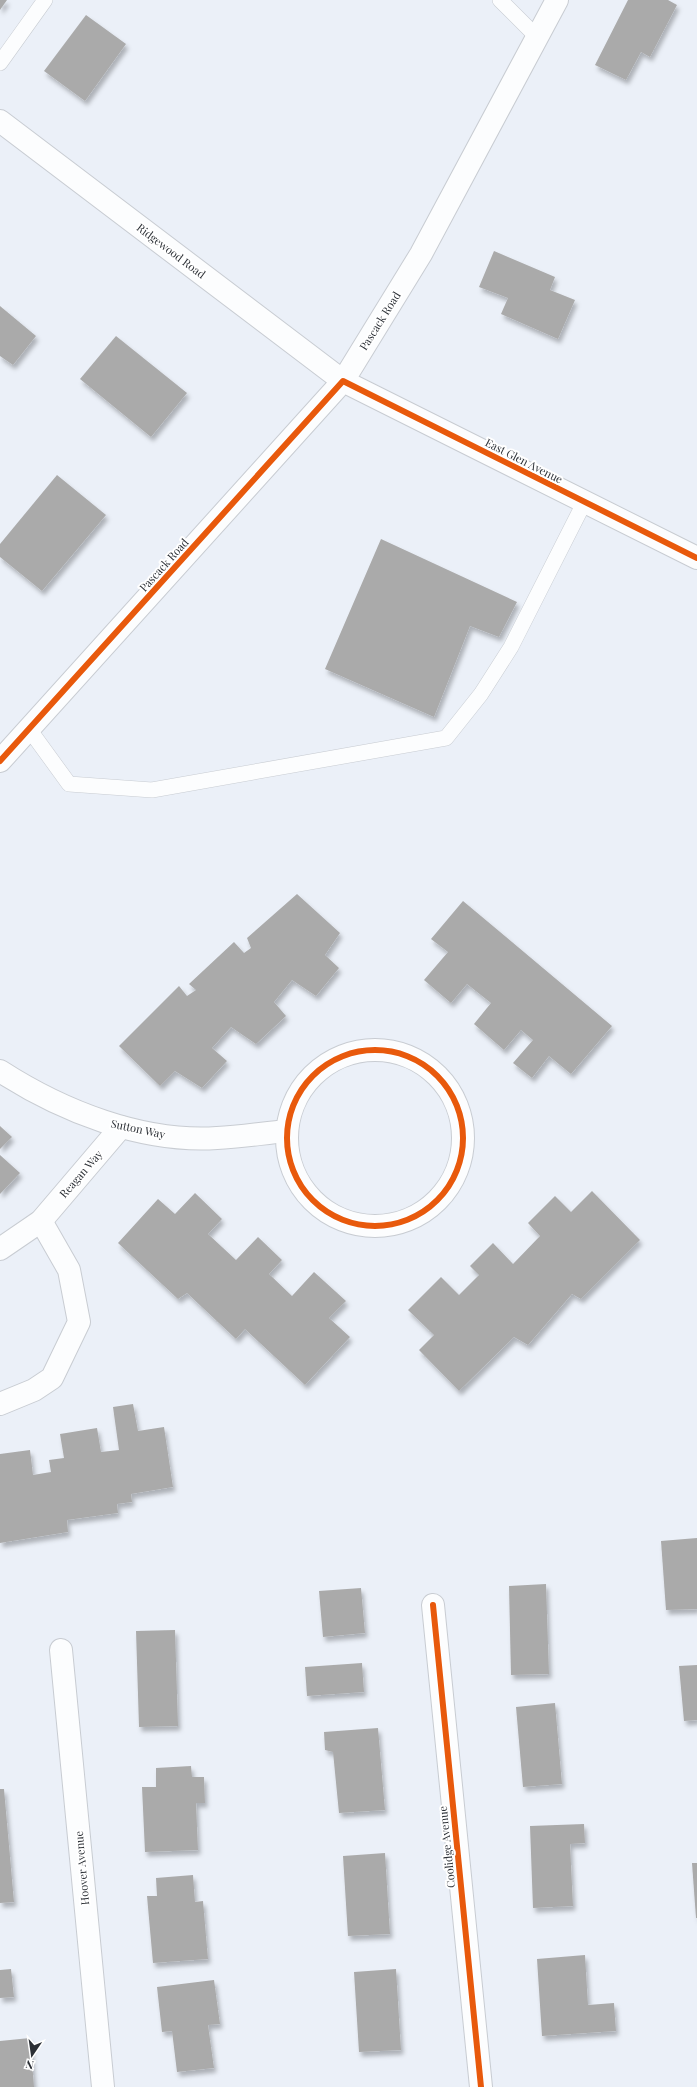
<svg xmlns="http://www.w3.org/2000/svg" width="697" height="2087" viewBox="0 0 697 2087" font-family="'Playfair Display',serif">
<defs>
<filter id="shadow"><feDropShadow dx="2.5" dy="4.5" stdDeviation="2" flood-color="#0004"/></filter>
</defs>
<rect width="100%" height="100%" fill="#ebf0f8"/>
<!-- building -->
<g fill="#aaa" filter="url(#shadow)">
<polygon points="0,0 7,0 0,10"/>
<polygon points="628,0 668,0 677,5 650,57 641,52 626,80 595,65"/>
<polygon points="86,15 126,44 85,101 44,71"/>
<polygon points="494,251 555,277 550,290 575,300 558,339 501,314 508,298 479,287"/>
<polygon points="0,306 36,336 13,365 0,356"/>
<polygon points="116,336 187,393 151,437 80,379"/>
<polygon points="57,475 106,515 42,591 0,557 0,544"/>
<polygon points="381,539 517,602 499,637 470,626 434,717 325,669"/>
<polygon points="297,894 340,933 325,955 339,968 316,996 292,980 274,1002 286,1016 256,1044 231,1027 212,1048 227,1061 202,1088 175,1071 160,1086 119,1046 179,986 187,996 196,990 189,984 234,942 244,953 251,948 247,938"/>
<polygon points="463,901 612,1026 571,1074 549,1056 532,1078 513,1063 533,1040 521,1030 504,1050 474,1024 491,1003 467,984 451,1003 424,980 448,952 431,939"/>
<polygon points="0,1126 12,1137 0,1149"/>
<polygon points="0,1155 20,1173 0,1194"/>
<polygon points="592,1191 640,1240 581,1299 572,1294 528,1345 514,1337 459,1391 419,1350 434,1335 408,1310 441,1277 459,1295 479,1275 470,1266 493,1243 513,1264 540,1236 528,1223 555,1196 571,1212"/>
<polygon points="195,1193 222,1219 208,1234 236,1260 258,1237 282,1260 269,1274 292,1296 314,1272 346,1301 329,1318 350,1337 305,1385 245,1329 236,1339 187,1293 178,1299 118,1243 158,1199 175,1214"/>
<polygon points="133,1404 138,1431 164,1427 173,1487 131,1494 132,1502 117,1504 118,1513 67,1520 68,1532 0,1543 0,1454 30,1450 33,1475 51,1472 49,1460 64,1458 60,1434 97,1428 101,1452 119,1450 113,1407"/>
<polygon points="697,1538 697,1609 666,1610 661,1541"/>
<polygon points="546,1584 549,1674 511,1675 509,1586"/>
<polygon points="361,1588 365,1633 323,1637 319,1591"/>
<polygon points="175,1630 178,1726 139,1727 136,1631"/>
<polygon points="362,1663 364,1692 307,1696 305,1667"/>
<polygon points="697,1665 697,1720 684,1721 679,1666"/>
<polygon points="555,1703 562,1784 523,1787 516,1707"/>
<polygon points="378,1728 385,1810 339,1813 333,1752 325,1750 324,1732"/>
<polygon points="191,1766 192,1777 204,1777 205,1803 196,1803 198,1850 145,1852 142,1787 156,1787 156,1768"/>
<polygon points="0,1789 4,1789 14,1902 0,1903"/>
<polygon points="584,1824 585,1843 570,1844 573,1906 533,1908 530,1826"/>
<polygon points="385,1853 390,1934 348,1936 343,1856"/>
<polygon points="692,1863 697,1863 697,1918 696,1918"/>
<polygon points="193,1875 195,1902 203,1901 208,1959 153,1963 147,1896 157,1896 156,1878"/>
<polygon points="585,1955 588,2005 614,2003 616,2031 542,2036 537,1959"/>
<polygon points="11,1969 14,1997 0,1998 0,1970"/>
<polygon points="396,1969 401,2050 359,2052 354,1972"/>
<polygon points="214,1980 220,2024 208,2025 214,2068 177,2072 172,2031 162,2032 157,1987"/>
<polygon points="30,2038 34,2087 0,2087 0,2041"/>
</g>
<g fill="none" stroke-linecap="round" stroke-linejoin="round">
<defs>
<g id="service">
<polyline points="500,0 537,37"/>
<polyline points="0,63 45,0"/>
<polyline points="29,729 69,784 152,790 446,738 481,694 511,647 584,503"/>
</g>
<g id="minor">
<circle cx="375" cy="1138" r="88"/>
<path d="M 0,1071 C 62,1111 142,1143 217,1138 C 241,1137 264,1133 287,1131"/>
<polyline points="0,1249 41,1221 121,1127"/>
<polyline points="0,1404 34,1390 52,1378 79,1322 69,1270 41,1221"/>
<polyline points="433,1605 481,2087"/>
<polyline points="61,1650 103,2087"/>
</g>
<polyline id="tertiary" points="0,761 343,381 697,558"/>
<polyline id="secondary" points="0,121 343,381 421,254 557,0"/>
</defs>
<!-- service casing -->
<use href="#service" stroke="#c8ccd2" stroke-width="16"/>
<!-- minor casing -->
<use href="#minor" stroke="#c8ccd2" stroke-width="24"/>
<!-- tertiary casing -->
<use href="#tertiary" stroke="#c8ccd2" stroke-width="24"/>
<!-- secondary casing -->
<use href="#secondary" stroke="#c8ccd2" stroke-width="24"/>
<!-- service -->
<use href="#service" stroke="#fcfdfe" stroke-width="15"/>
<!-- minor -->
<use href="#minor" stroke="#fcfdfe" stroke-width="22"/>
<!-- tertiary -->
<use href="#tertiary" stroke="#fcfdfe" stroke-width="22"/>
<!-- secondary -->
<use href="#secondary" stroke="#fcfdfe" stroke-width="22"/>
<defs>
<g id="cycleway">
<polyline points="0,761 343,381 697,558"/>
<circle cx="375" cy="1138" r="88"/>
<polyline points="433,1605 481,2087"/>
</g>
</defs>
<!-- cycleway casing -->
<use href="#cycleway" stroke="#fff" stroke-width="8"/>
<!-- cycleway -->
<use href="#cycleway" stroke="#e8590c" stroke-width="6"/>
</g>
<g text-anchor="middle" stroke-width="4" stroke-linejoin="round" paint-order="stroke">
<!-- street labels -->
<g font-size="11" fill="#2b2f35" stroke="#fff">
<text transform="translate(171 251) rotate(37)" y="4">Ridgewood Road</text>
<text transform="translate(380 321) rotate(-58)" y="4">Pascack Road</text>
<text transform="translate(524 461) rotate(27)" y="4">East Glen Avenue</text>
<text transform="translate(164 565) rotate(-48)" y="4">Pascack Road</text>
<text transform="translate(138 1129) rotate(12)" y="4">Sutton Way</text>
<text transform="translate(81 1174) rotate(-49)" y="4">Reagan Way</text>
<text transform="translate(447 1847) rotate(-96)" y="4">Coolidge Avenue</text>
<text transform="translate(82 1868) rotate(-95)" y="4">Hoover Avenue</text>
</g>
</g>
<!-- north arrow -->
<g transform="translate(32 2055) rotate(193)" stroke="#ffffff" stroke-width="3" paint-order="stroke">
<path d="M0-3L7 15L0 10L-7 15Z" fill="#2b2f35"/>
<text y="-6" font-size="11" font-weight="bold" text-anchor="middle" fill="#2b2f35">N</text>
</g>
</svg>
